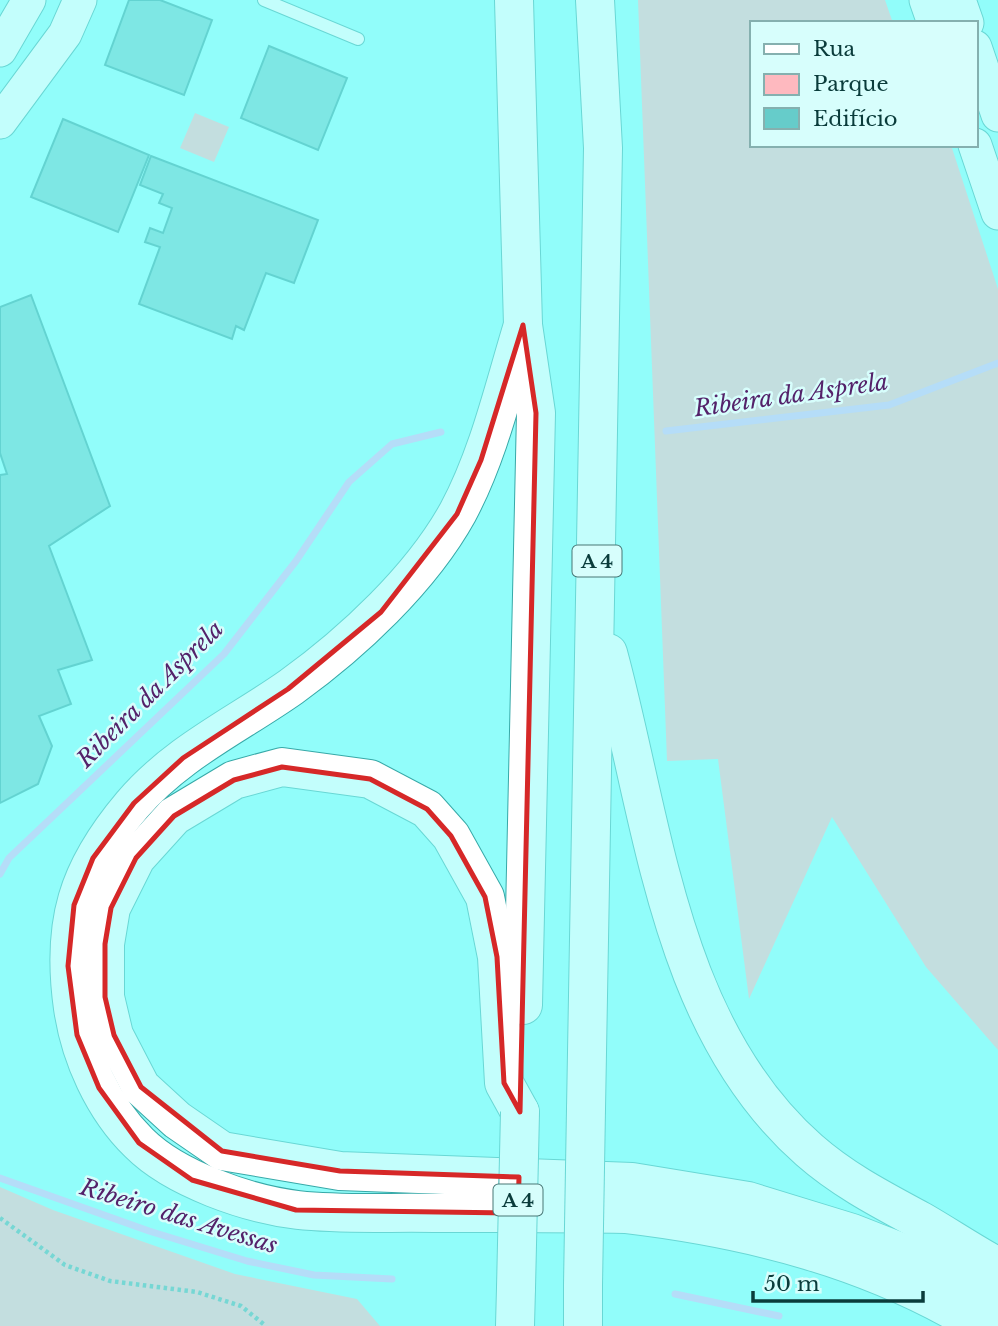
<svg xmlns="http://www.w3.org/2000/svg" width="998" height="1326" viewBox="0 0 998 1326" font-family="'Libre Baskerville',serif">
<rect width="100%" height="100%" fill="#91fdfa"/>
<!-- green -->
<g fill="#feb9bf">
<polygon points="638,0 885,0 893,23 751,23 751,145 951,145 998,289 998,1050 926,967 832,817 749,999 718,759 667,761"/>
<polygon points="195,113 229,127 214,162 180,148"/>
<polygon points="0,1187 53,1210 235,1274 357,1299 380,1326 0,1326"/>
</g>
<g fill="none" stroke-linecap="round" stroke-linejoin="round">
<!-- stream -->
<g stroke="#dfb6f5" stroke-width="7">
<polyline points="666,431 889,405 998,363"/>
<polyline points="0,874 9,858 224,654 296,561 349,482 392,444 441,432"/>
<polyline points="0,1178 149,1231 247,1261 314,1275 392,1279"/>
<polyline points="675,1294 779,1316"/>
</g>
</g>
<!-- building -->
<g fill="#66ccca" stroke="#2ca1a0" stroke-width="2">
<polygon points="129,0 160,0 212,20 184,95 105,65"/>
<polygon points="269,46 347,78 318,150 241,118"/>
<polygon points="63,119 149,155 118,232 31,197"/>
<polygon points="151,156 318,220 294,283 266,273 244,330 236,326 232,339 139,304 160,247 145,242 150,228 163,233 172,208 159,203 163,194 140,185"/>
<polygon points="31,295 110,506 49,546 92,660 58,670 71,704 39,716 52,746 38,784 0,803 0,475 7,474 0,453 0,307"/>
</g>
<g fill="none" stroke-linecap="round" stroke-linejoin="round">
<defs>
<polyline id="lane" points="264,0 358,39"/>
<g id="secondary">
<polyline points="926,0 934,23"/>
<polyline points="959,0 967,23"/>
<polyline points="975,47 998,115"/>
<polyline points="0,50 29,0"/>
<polyline points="0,122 65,34 80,0"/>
<polyline points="975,145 998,213"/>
</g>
<g id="highway">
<polyline points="514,0 523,325 536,413 523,1005"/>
<path d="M 523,325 C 504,387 489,454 458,512 C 421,579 352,643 291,687 C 237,725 176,753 132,805 C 77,870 61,923 73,1008 C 80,1056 103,1108 139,1143 C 175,1179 248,1204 298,1210 C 343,1215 390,1212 435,1213 C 498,1213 562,1213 625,1214 C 751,1229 871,1259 980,1326"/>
<path d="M 608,653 C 654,822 669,1027 809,1150 C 843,1180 882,1200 921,1221 C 947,1236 972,1253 998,1267"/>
<polyline points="586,1109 603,148 595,0"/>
<polyline points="520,1112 504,1083 497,957 485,897 451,836 427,809 370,779 282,767 234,780 174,816 136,858 111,908 105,944 105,997 114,1035 141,1087 177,1120 222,1151 340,1171 632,1182 748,1201 852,1233 926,1262 998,1302"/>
<polyline points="515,1326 516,1288"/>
<polyline points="583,1326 583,1285"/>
</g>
</defs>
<!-- lane casing -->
<use href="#lane" stroke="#37a9a8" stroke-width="14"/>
<!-- secondary casing -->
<use href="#secondary" stroke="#37a9a8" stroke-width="35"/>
<!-- highway casing -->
<use href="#highway" stroke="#37a9a8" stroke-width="40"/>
<!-- path -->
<polyline stroke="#56a9a7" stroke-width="4.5" stroke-dasharray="3.5 3.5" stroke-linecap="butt" points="0,1218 65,1265 110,1281 197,1292 241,1306 266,1326"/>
<!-- lane -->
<use href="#lane" stroke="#fff" stroke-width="12"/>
<!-- secondary -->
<use href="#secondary" stroke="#fff" stroke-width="33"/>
<!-- highway -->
<use href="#highway" stroke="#fff" stroke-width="38"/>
<defs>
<g id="highway-bridge">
<polyline points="583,1285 586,1109"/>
<polyline points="516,1288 520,1112"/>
</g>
</defs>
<!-- highway-bridge casing -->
<use href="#highway-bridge" stroke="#37a9a8" stroke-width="40" stroke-linecap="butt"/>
<!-- highway-bridge -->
<use href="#highway-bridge" stroke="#fff" stroke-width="38"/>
</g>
<!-- marked area -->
<path d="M0 0H998V1326H0ZM 523,325 L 536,413 L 520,1112 L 504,1083 L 497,957 L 485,897 L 451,836 L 427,809 L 370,779 L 282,767 L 234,780 L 174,816 L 136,858 L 111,908 L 105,944 L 105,997 L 114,1035 L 141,1087 L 222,1151 L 340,1171 L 519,1177 L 518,1213 L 296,1210 L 192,1180 L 139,1143 L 99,1088 L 77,1035 L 68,966 L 74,905 L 93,858 L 134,803 L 183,758 L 288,689 L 381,612 L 457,514 L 481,460 Z" fill="#91fdfa" fill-opacity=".55" fill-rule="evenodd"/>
<path fill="none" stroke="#d62828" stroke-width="5" stroke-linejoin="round" d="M 523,325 L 536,413 L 520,1112 L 504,1083 L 497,957 L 485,897 L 451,836 L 427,809 L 370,779 L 282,767 L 234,780 L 174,816 L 136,858 L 111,908 L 105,944 L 105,997 L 114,1035 L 141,1087 L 222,1151 L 340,1171 L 519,1177 L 518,1213 L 296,1210 L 192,1180 L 139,1143 L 99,1088 L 77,1035 L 68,966 L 74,905 L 93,858 L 134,803 L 183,758 L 288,689 L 381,612 L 457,514 L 481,460 Z"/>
<g text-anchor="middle" stroke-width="5" stroke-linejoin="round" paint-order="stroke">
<!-- shield labels -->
<g fill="#d7fefc" stroke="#487675" stroke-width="2">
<rect x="572.5" y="545.5" width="49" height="31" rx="5"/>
<rect x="493.5" y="1184.5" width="49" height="31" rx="5"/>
</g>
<g font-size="19" font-weight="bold" fill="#0a3c3b">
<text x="597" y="568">A 4</text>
<text x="518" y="1207">A 4</text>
</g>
<!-- water labels -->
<g font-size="23" font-style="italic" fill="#54226a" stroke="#d7fefc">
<text transform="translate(791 395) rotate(-8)" y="8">Ribeira da Asprela</text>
<text transform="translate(150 694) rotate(-45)" y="8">Ribeira da Asprela</text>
<text transform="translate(179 1216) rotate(17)" y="8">Ribeiro das Avessas</text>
</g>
</g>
<!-- legend -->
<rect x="750" y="21" width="228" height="126" fill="#d7fefc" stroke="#85b0af" stroke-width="2"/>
<rect x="764" y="44" width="35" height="10" fill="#ffffff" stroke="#85b0af" stroke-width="2"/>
<text x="813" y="56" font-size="21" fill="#0a3c3b">Rua</text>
<rect x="764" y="74" width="35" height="21" fill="#feb9bf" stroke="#85b0af" stroke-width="2"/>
<text x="813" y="91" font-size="21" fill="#0a3c3b">Parque</text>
<rect x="764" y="108" width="35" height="21" fill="#66ccca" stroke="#85b0af" stroke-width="2"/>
<text x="813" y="126" font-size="21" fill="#0a3c3b">Edifício</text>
<!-- scale -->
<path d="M753 1291v10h170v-10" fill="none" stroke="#0a3c3b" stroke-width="3.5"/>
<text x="764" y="1291" font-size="21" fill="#0a3c3b" stroke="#d7fefc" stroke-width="5" paint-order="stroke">50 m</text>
</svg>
